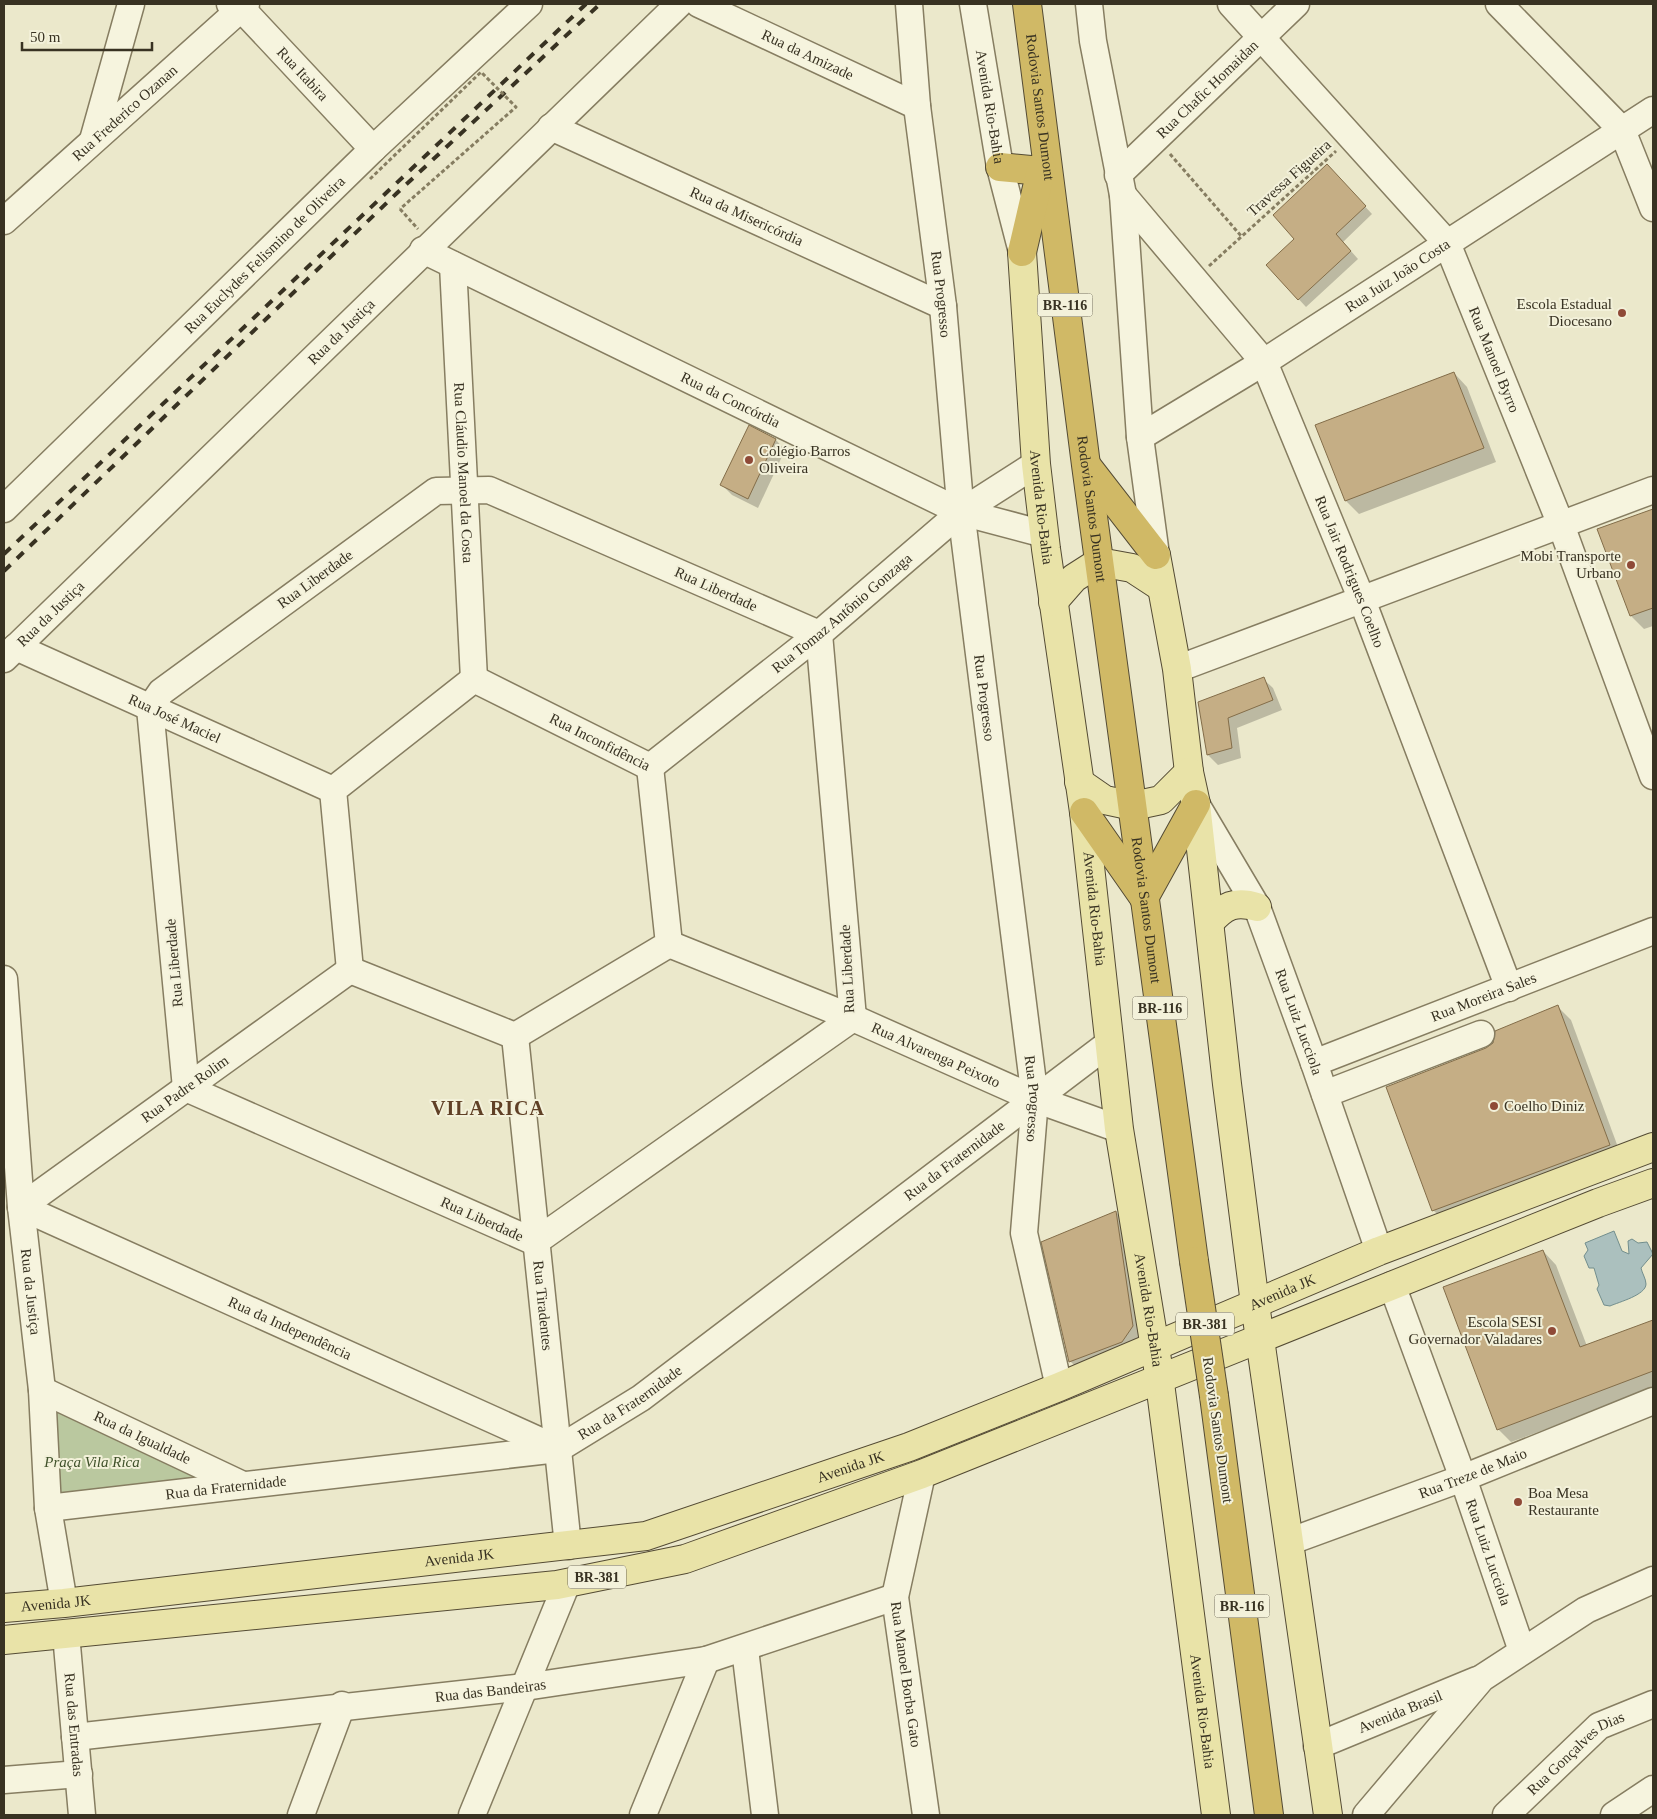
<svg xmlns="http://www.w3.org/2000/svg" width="1657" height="1819" viewBox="0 0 1657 1819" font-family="'Times New Roman',serif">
<rect width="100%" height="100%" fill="#ebe8cb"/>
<!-- green -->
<polygon fill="#bac89f" points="53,1406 226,1484 62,1500"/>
<!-- water -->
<path fill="#abc0be" stroke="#728e8d" d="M 1614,1231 L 1622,1251 L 1629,1254 L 1628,1241 L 1632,1239 L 1638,1243 L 1647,1242 L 1653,1254 L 1641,1268 C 1642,1273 1646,1279 1646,1284 C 1646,1295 1619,1302 1610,1306 L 1604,1305 L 1597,1289 L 1599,1285 L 1594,1268 L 1589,1268 L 1584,1256 L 1588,1250 L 1585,1243 Z"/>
<!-- shadow -->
<g fill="#0003">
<polygon points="1334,173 1372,214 1343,242 1358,259 1306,307 1267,265 1295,239"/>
<polygon points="1454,373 1467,387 1496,462 1359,514 1346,501 1317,426"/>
<polygon points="776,440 785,450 758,508 732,495 722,485"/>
<polygon points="1653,510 1653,626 1644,629 1631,616 1599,530"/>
<polygon points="1263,679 1273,688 1282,710 1237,728 1241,758 1218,765 1208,755 1199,702"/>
<polygon points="1557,1006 1571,1020 1622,1158 1447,1223 1433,1210 1487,1049"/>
<polygon points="1116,1212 1129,1226 1146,1340 1083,1374 1070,1361"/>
<polygon points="1543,1251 1556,1265 1587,1346 1653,1321 1653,1389 1511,1442 1498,1429"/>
</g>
<!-- building -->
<g fill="#c5ae85" stroke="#836d49">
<polygon points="1327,164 1366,206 1336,234 1351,251 1298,300 1266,265 1294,239 1273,215"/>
<polygon points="1454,372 1484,448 1345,501 1315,425"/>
<polygon points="749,425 776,439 748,499 720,485"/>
<polygon points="1653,509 1653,608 1630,616 1597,529"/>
<polygon points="1264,677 1273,700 1228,718 1232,748 1207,755 1198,702"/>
<polygon points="1558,1005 1610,1145 1432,1211 1386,1087 1486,1048 1493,1043 1495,1031"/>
<polygon points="1116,1211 1133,1326 1122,1342 1069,1362 1041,1242"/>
<polygon points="1543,1250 1580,1347 1653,1320 1653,1371 1497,1430 1443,1287"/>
</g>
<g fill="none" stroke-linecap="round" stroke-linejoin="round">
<defs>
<g id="minor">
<path id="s1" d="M 230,4 L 241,8 L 373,149"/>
<path id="s2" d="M 699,4 L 917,106"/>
<path id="s3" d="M 909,4 L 917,106 L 943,306 L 960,503 L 1035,1099 L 1024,1233 L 1059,1387"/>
<path id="s4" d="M 973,4 L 1000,167 L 1022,252"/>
<polyline points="1089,4 1093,41 1123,195 1140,437 1156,555"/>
<path id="s5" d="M 1231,4 L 1447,243 L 1561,525 L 1653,776"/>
<polyline points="1499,4 1622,130 1653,208"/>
<path id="s6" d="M 551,127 L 943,306"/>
<polyline points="93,140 131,4"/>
<path id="s7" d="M 1118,175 L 1296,4"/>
<path id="s8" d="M 1123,195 L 1264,362 L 1362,600 L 1509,988"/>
<path id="s9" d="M 4,221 L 246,4"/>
<path id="s10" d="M 423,250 L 961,512 L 1044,534"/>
<path id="s11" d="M 453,265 L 474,679"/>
<path id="s12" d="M 1140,437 L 1264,362 L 1653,110"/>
<polygon points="489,490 819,634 853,1018 535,1242 186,1088 150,708 161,692 436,491"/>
<path id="s13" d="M 4,509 L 373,149 L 529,4"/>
<path id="s14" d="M 16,647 L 333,790"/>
<path id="s15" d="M 4,659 L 679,4"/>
<polyline points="1177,669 1653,490"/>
<path id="s16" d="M 650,767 L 819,634 L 961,512 L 1036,464"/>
<path id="s17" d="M 1196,804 L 1257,907 L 1314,1063 L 1379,1251"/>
<path id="s18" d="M 669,944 L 853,1018 L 1035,1099 L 1119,1129"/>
<path id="s19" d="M 350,970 L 333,790 L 474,679 L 650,767"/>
<polyline points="350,970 515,1036 669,944 650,767"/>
<path id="s20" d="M 4,979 L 21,1207 L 42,1390 L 48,1508 L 64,1603"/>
<path id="s21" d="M 515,1036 L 568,1546"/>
<path id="s22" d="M 1314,1063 L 1653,931"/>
<polyline points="1325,1094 1481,1034"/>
<path id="s23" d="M 21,1207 L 558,1449"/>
<path id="s24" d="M 21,1207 L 350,970"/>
<path id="s25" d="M 1392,1285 L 1463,1478 L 1522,1651"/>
<path id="s26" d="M 42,1390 L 243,1485"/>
<path id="s27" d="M 922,1474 L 895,1597 L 926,1815"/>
<path id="s28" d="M 48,1508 L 558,1449 L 641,1398 L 1108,1044"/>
<path id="s29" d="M 1291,1541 L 1463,1478 L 1653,1401"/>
<path id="s30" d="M 66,1634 L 82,1815"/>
<polyline points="745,1649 765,1815"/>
<path id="s31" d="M 75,1737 L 525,1687 L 706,1660 L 895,1597"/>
<path id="s32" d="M 1317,1746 L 1477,1680"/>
<polyline points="4,1780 79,1774"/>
<polyline points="301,1815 342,1705"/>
<polyline points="472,1815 567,1583"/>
<polyline points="643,1815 706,1660"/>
<polyline points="1366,1815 1482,1678 1586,1610 1653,1580"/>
<path id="s33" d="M 1506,1815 L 1599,1726 L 1653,1704"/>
<polyline points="1614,1815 1653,1789"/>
</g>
<g id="major">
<path id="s34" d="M 1022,252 L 1036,464 L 1046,549 L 1084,812 L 1119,1129 L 1157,1360 L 1216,1815"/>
<polyline points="1156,555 1177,669 1189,772 1196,804 1227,1084 1255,1304 1328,1815"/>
<polyline points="1053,602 1074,578 1099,562 1132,568 1161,587"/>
<polyline points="1079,782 1105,800 1133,806 1161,800 1189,772"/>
<path d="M 1210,922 C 1224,906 1235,900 1257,907"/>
<path id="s35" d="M 4,1608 L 64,1603 L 646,1536 L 909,1447 L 1059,1387 L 1379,1251 L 1653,1147"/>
<polyline points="4,1640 557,1585 685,1559 922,1474 1598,1203 1653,1183"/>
</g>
<g id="highway">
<path id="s36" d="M 1027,4 L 1086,465 L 1194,1261"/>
<polyline points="1000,167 1041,171"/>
<polyline points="1022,252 1042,166"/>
<polyline points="1087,466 1156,555"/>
<polyline points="1084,812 1142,895"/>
<polyline points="1144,898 1196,804"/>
<polyline points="1214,1396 1269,1815"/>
</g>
</defs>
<!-- minor casing -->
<use href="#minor" stroke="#867d61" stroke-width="29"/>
<!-- major casing -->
<use href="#major" stroke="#544b34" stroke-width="30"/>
<!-- highway casing -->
<use href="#highway" stroke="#544b34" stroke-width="30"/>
<!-- path -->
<g stroke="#867d61" stroke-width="3" stroke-dasharray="4 2.5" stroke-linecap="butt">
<polyline points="1170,154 1242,237"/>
<polyline points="400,209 418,229"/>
<polyline points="1209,266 1336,151"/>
</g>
<!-- minor -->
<use href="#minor" stroke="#f6f4de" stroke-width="26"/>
<!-- major -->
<use href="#major" stroke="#e9e3a8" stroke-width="28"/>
<!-- highway -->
<use href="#highway" stroke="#d0b966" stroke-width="28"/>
<!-- rail -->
<g stroke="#383222" stroke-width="4" stroke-dasharray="9 9" stroke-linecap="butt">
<polyline points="4,554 586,4"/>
<polyline points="4,571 397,193 600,4"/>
</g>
<defs>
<polyline id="highway-bridge" points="1194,1261 1214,1396"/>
</defs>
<!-- highway-bridge casing -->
<use href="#highway-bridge" stroke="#544b34" stroke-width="30" stroke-linecap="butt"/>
<!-- path-bridge -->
<polyline stroke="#867d61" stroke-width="3" stroke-dasharray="4 2.5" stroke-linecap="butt" points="370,179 481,72 516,107 400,209"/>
<!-- highway-bridge -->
<use href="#highway-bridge" stroke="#d0b966" stroke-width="28"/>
</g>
<!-- markers -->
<g fill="#8f4a37" stroke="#f3f1da" stroke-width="2">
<circle cx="1622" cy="313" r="5"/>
<circle cx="749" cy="460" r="5"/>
<circle cx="1631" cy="565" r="5"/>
<circle cx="1494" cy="1106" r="5"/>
<circle cx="1552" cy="1331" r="5"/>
<circle cx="1518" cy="1502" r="5"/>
</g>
<g text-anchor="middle" stroke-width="4" stroke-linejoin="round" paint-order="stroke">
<!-- shield labels -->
<g fill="#f3f1da" stroke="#706b59" stroke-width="1">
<rect x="1037.5" y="293.5" width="55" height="23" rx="4"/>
<rect x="1132.5" y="996.5" width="55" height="23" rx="4"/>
<rect x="1176" y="1312.5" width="58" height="23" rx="4"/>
<rect x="568" y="1565.5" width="58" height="23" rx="4"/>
<rect x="1214.5" y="1594.5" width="55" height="23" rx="4"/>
</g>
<g font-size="14" font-weight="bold" fill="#383222">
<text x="1065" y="310">BR-116</text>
<text x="1160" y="1013">BR-116</text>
<text x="1205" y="1329">BR-381</text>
<text x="597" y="1582">BR-381</text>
<text x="1242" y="1611">BR-116</text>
</g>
<!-- street labels -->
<g font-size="15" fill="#383222" stroke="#f3f1da">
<text dy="5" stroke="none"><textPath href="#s2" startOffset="120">Rua da Amizade</textPath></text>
<text dy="5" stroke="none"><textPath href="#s1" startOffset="102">Rua Itabira</textPath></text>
<text dy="5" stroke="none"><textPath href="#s7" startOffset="124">Rua Chafic Homaidan</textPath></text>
<text dy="5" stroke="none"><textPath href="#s4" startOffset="104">Avenida Rio-Bahia</textPath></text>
<text dy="5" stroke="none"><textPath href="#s36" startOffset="104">Rodovia Santos Dumont</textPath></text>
<text dy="5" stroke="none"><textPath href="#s9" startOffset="162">Rua Frederico Ozanan</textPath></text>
<text transform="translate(1289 178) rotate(-42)" y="5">Travessa Figueira</text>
<text dy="5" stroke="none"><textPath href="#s6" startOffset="215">Rua da Misericórdia</textPath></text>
<text dy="5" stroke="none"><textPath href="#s13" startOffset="364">Rua Euclydes Felismino de Oliveira</textPath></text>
<text dy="5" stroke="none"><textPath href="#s12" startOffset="304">Rua Juiz João Costa</textPath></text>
<text dy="5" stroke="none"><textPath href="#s3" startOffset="292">Rua Progresso</textPath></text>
<text dy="5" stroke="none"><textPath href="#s15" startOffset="470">Rua da Justiça</textPath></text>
<text dy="5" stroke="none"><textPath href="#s5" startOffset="448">Rua Manoel Byrro</textPath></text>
<text dy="5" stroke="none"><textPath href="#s10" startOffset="342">Rua da Concórdia</textPath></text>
<text dy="5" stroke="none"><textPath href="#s11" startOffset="208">Rua Cláudio Manoel da Costa</textPath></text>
<text dy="5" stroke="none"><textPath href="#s34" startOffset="256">Avenida Rio-Bahia</textPath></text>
<text dy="5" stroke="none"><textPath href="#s36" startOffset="509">Rodovia Santos Dumont</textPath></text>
<text dy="5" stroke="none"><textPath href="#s8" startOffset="445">Rua Jair Rodrigues Coelho</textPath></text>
<text transform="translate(315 579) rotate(-36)" y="5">Rua Liberdade</text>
<text transform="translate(716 589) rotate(24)" y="5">Rua Liberdade</text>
<text dy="5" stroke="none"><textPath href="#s15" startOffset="65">Rua da Justiça</textPath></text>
<text dy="5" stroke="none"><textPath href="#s16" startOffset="246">Rua Tomaz Antônio Gonzaga</textPath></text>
<text dy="5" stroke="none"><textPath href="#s3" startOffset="698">Rua Progresso</textPath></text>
<text dy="5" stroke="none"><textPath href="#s14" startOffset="174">Rua José Maciel</textPath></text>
<text dy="5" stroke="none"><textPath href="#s19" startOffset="501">Rua Inconfidência</textPath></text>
<text dy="5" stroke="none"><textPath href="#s34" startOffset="661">Avenida Rio-Bahia</textPath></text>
<text dy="5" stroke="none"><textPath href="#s36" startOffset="914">Rodovia Santos Dumont</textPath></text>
<text transform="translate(174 963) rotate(-95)" y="5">Rua Liberdade</text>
<text transform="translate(847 969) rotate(-93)" y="5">Rua Liberdade</text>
<text dy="5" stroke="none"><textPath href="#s22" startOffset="182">Rua Moreira Sales</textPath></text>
<text dy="5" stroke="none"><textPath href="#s17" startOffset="242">Rua Luiz Lucciola</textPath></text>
<text dy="5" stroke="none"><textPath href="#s18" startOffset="289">Rua Alvarenga Peixoto</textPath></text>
<text dy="5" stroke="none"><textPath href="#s24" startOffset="202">Rua Padre Rolim</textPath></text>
<text dy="5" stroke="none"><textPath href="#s3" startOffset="1102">Rua Progresso</textPath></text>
<text dy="5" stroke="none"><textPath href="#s28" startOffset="1004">Rua da Fraternidade</textPath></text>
<text transform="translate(482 1219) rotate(24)" y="5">Rua Liberdade</text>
<text dy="5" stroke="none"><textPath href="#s20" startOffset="314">Rua da Justiça</textPath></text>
<text dy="5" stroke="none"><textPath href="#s35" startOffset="1328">Avenida JK</textPath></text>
<text dy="5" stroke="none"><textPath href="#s21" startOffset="271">Rua Tiradentes</textPath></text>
<text dy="5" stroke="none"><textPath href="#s34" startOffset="1066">Avenida Rio-Bahia</textPath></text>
<text dy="5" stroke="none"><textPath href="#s23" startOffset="295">Rua da Independência</textPath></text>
<text dy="5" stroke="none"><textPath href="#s28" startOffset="599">Rua da Fraternidade</textPath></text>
<text transform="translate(1218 1430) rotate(82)" y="5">Rodovia Santos Dumont</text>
<text dy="5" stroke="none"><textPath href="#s26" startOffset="111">Rua da Igualdade</textPath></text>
<text dy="5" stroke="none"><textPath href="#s35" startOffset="862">Avenida JK</textPath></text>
<text dy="5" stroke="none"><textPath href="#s29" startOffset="194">Rua Treze de Maio</textPath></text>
<text dy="5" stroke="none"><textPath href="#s28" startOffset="179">Rua da Fraternidade</textPath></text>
<text dy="5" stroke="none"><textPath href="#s25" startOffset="284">Rua Luiz Lucciola</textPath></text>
<text dy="5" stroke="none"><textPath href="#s35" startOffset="458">Avenida JK</textPath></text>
<text dy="5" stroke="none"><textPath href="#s35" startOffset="52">Avenida JK</textPath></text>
<text dy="5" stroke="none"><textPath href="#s27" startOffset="204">Rua Manoel Borba Gato</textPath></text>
<text dy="5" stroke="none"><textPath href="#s31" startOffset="418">Rua das Bandeiras</textPath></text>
<text dy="5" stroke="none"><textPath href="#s34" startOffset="1471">Avenida Rio-Bahia</textPath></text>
<text dy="5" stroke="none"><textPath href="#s32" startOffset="90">Avenida Brasil</textPath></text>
<text dy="5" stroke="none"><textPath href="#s30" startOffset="91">Rua das Entradas</textPath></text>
<text dy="5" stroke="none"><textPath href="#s33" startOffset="94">Rua Gonçalves Dias</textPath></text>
</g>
<!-- poi labels -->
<g font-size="15" fill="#383222" stroke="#f3f1da" text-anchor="end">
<text x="1612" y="309">Escola Estadual<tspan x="1612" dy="17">Diocesano</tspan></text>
<text x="759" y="456" text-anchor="start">Colégio Barros<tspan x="759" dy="17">Oliveira</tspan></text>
<text x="1621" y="561">Mobi Transporte<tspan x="1621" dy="17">Urbano</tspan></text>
<text x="1504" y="1111" text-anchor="start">Coelho Diniz</text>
<text x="1542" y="1327">Escola SESI<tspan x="1542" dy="17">Governador Valadares</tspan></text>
<text x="1528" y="1498" text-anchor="start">Boa Mesa<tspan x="1528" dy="17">Restaurante</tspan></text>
</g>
<!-- park labels -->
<g font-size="15" font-style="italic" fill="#40522b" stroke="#f3f1da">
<text x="92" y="1467">Praça Vila Rica</text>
</g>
<!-- district labels -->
<g font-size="20" font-weight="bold" letter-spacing="1" fill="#604026" stroke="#f3f1da">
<text x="488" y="1115">VILA RICA</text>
</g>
</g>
<!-- border -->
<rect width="1657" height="1819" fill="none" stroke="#383222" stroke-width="10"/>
<!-- scale -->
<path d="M22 42v8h130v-8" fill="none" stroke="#383222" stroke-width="2.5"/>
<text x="30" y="42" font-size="15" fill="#383222" stroke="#f3f1da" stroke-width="4" paint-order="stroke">50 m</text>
</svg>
